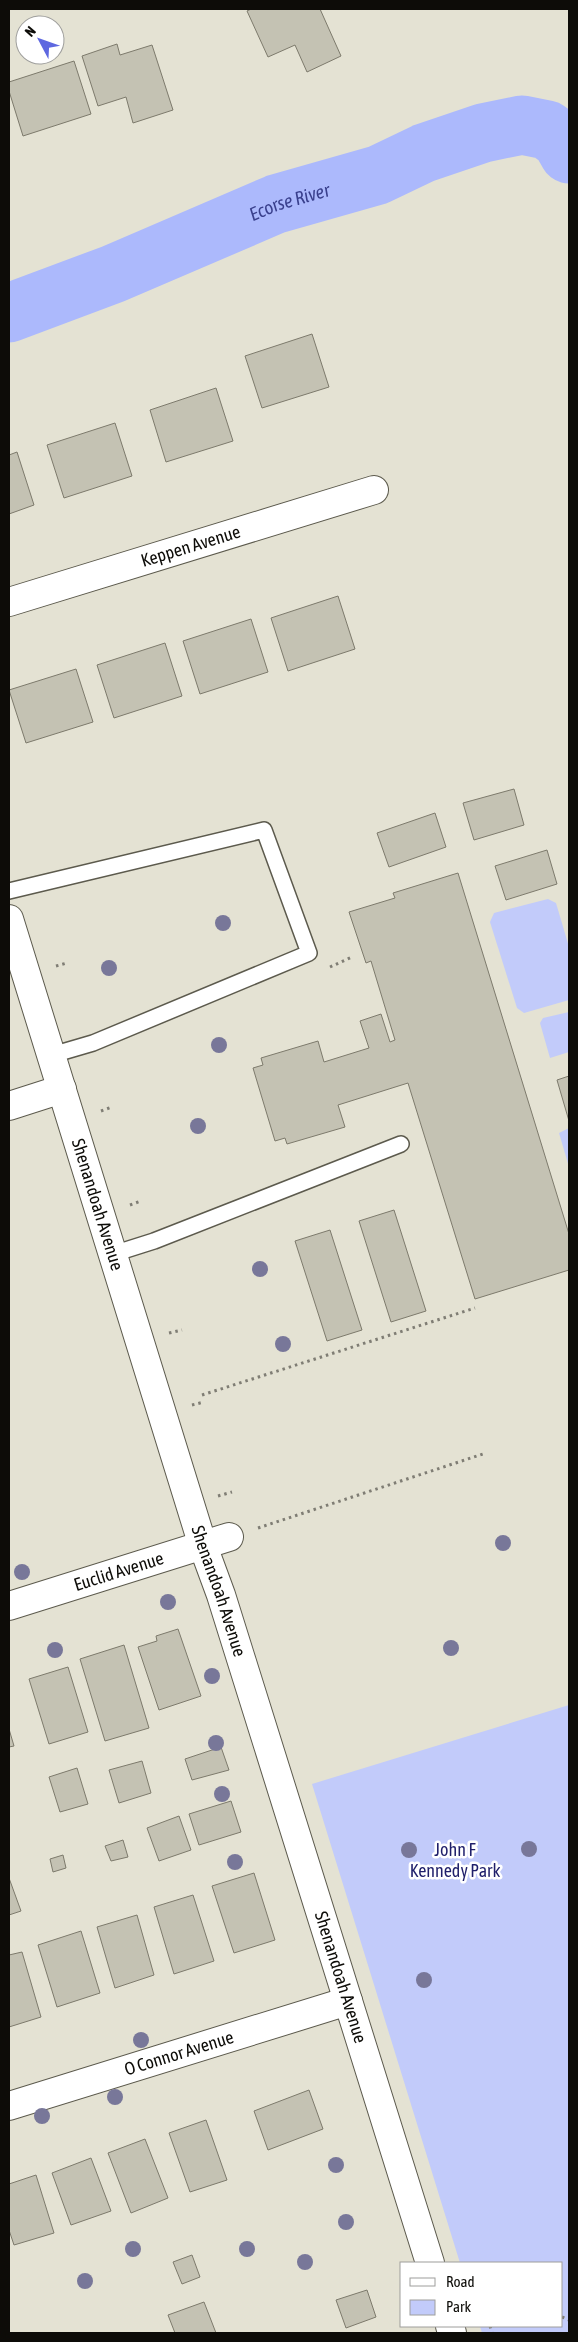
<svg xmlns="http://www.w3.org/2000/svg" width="578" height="2342" viewBox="0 0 578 2342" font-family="'Asap Condensed',sans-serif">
<rect width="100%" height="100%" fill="#e4e2d3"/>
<!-- green -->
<g fill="#c2cbfa">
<polygon points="548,899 556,903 569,947 569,1000 524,1013 517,1008 490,922 494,913"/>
<polygon points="569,1012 569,1052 550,1058 540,1023 543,1018"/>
<polygon points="569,1128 569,1167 559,1133"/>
<polygon points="569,1705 569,2333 482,2333 480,2326 562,2326 562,2263 460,2263 312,1784"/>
</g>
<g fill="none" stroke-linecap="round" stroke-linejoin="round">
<!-- river -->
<path stroke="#acb9fc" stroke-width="59" id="s1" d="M 9,313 L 113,274 L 276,204 L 378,175 L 424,153 L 483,133 L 522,125 L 547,130 L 561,140 L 569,154"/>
</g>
<!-- building -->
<g fill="#c4c2b3" stroke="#7d7a6c">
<polygon points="251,9 320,9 341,56 307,72 295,45 268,57 247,11"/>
<polygon points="117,44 120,55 152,45 173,110 133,123 126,97 98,106 82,56"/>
<polygon points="74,61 91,114 23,136 9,91 9,82"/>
<polygon points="312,334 329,387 262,408 245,356"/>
<polygon points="216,388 233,441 166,462 150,410"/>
<polygon points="115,423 132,476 64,498 47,445"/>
<polygon points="17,452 34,505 9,514 9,455"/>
<polygon points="338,596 355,649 288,671 271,618"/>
<polygon points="251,619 268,672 200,694 183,641"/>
<polygon points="165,643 182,696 114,718 97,665"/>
<polygon points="76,669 93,722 26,743 9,690"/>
<polygon points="514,789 524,825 474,840 463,803"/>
<polygon points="435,813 446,847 389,867 377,833"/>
<polygon points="547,850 557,884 506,900 495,866"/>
<polygon points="458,873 569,1234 569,1270 475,1299 408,1083 338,1105 345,1127 287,1144 285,1138 275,1141 253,1068 263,1065 261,1058 318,1041 324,1062 369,1048 360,1021 381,1014 390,1042 395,1040 371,961 366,963 349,912 395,898 393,893"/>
<polygon points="569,1076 569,1121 557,1080"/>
<polygon points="394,1210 426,1311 391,1322 359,1221"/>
<polygon points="330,1230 362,1330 327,1341 295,1241"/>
<polygon points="178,1629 201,1696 159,1710 138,1647 157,1641 156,1636"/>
<polygon points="124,1645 149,1728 105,1741 80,1659"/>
<polygon points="68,1667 88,1732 49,1744 29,1679"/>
<polygon points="9,1729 14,1746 9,1747"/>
<polygon points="221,1747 229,1770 192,1780 185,1759"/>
<polygon points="142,1761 151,1793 119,1803 109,1770"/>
<polygon points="77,1768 88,1804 60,1812 49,1777"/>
<polygon points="231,1801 241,1832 199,1845 189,1814"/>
<polygon points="179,1816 191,1850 159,1861 147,1828"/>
<polygon points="123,1840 128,1857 111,1861 105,1846"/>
<polygon points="63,1855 66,1868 53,1872 50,1859"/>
<polygon points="254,1873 275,1940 234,1953 212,1886"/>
<polygon points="9,1878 21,1911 9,1915"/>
<polygon points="193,1895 214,1961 174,1974 154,1907"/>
<polygon points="137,1915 154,1975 115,1988 97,1927"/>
<polygon points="81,1931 100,1993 57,2007 38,1945"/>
<polygon points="22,1952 41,2017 9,2027 9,1955"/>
<polygon points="309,2090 323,2129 268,2150 254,2111"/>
<polygon points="206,2120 227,2180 190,2192 169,2133"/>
<polygon points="145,2139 168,2198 131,2213 108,2153"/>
<polygon points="91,2158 111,2211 71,2225 52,2173"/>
<polygon points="36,2175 54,2233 14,2245 9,2230 9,2184"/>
<polygon points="192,2255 200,2277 182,2284 173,2262"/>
<polygon points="367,2290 376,2317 346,2328 336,2300"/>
<polygon points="204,2302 216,2333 175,2333 168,2315"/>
</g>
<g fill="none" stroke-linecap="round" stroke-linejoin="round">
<defs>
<g id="service">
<polyline points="9,891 264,830 309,953 93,1043 52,1055"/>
<polyline points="113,1254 154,1241 401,1144"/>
</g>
<g id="minor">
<path id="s2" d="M 9,602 L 374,490"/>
<path id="s3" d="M 9,919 L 203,1546 L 221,1595 L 430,2263"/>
<polyline points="9,1106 62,1089"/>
<path id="s4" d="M 9,1606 L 229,1537"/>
<path id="s5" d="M 9,2106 L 348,2001"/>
<polyline points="450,2326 452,2333"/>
</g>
</defs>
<!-- service casing -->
<use href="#service" stroke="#5c5a4d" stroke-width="18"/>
<!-- minor casing -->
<use href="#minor" stroke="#5c5a4d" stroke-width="30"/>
<!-- path -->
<g stroke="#7f7d74" stroke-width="3" stroke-dasharray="2.5 4" stroke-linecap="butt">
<polyline points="56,966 67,963"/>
<polyline points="330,967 352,957"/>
<polyline points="101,1111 112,1107"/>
<polyline points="130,1205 141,1201"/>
<polyline points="169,1333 182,1330"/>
<polyline points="202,1395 475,1308"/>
<polyline points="192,1405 204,1402"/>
<polyline points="218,1496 232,1492"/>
<polyline points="258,1528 486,1453"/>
<polyline points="562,2317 569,2320"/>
<polyline points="490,2326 492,2333"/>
</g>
<!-- service -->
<use href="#service" stroke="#fff" stroke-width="15"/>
<!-- minor -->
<use href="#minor" stroke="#fff" stroke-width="28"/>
</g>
<!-- trees -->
<g fill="#787799">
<circle cx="223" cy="923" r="8"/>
<circle cx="109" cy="968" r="8"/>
<circle cx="219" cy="1045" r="8"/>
<circle cx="198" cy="1126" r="8"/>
<circle cx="260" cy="1269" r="8"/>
<circle cx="283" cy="1344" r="8"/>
<circle cx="503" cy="1543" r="8"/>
<circle cx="22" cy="1572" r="8"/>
<circle cx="168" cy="1602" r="8"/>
<circle cx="451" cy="1648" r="8"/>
<circle cx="55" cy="1650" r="8"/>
<circle cx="212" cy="1676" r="8"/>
<circle cx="216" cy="1743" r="8"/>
<circle cx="222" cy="1794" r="8"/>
<circle cx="529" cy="1849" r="8"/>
<circle cx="409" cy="1850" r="8"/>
<circle cx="235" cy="1862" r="8"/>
<circle cx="424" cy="1980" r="8"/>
<circle cx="141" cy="2040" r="8"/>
<circle cx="115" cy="2097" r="8"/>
<circle cx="42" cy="2116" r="8"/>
<circle cx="336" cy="2165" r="8"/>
<circle cx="346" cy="2222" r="8"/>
<circle cx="133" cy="2249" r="8"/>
<circle cx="247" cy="2249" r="8"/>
<circle cx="305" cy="2262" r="8"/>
<circle cx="85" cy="2281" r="8"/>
</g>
<g text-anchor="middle" stroke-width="5" stroke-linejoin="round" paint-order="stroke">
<!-- street labels -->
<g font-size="18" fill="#0d0c08" stroke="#fff">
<text dy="6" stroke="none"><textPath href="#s2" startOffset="190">Keppen Avenue</textPath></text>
<text dy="6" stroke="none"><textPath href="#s3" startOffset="299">Shenandoah Avenue</textPath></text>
<text dy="6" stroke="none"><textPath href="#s4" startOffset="115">Euclid Avenue</textPath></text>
<text dy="6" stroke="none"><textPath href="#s3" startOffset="704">Shenandoah Avenue</textPath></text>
<text dy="6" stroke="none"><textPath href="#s3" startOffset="1109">Shenandoah Avenue</textPath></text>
<text dy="6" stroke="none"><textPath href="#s5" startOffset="178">O Connor Avenue</textPath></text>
</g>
<!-- park labels -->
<g font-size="18" fill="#1f1f6a" stroke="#fff">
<text x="455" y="1856">John F<tspan x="455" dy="21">Kennedy Park</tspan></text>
</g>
<!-- water labels -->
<g font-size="19" font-style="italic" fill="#393f8c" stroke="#fff">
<text dy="7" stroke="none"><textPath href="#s1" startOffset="302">Ecorse River</textPath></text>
</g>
</g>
<!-- border -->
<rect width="578" height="2342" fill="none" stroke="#0d0c08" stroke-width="20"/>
<!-- legend -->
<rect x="400" y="2262" width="162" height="65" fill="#ffffff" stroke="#9e9e9c"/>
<rect x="410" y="2278" width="25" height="8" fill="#ffffff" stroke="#9e9e9c"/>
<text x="446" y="2287" font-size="15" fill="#0d0c08">Road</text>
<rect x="410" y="2300" width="25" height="15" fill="#c2cbfa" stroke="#9e9e9c"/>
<text x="446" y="2312" font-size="15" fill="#0d0c08">Park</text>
<!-- north arrow -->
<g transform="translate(40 40) rotate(311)"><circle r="24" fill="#ffffff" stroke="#9e9e9c"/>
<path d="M0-4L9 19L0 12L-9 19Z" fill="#5e68e0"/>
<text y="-8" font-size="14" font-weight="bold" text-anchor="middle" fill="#0d0c08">N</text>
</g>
</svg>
